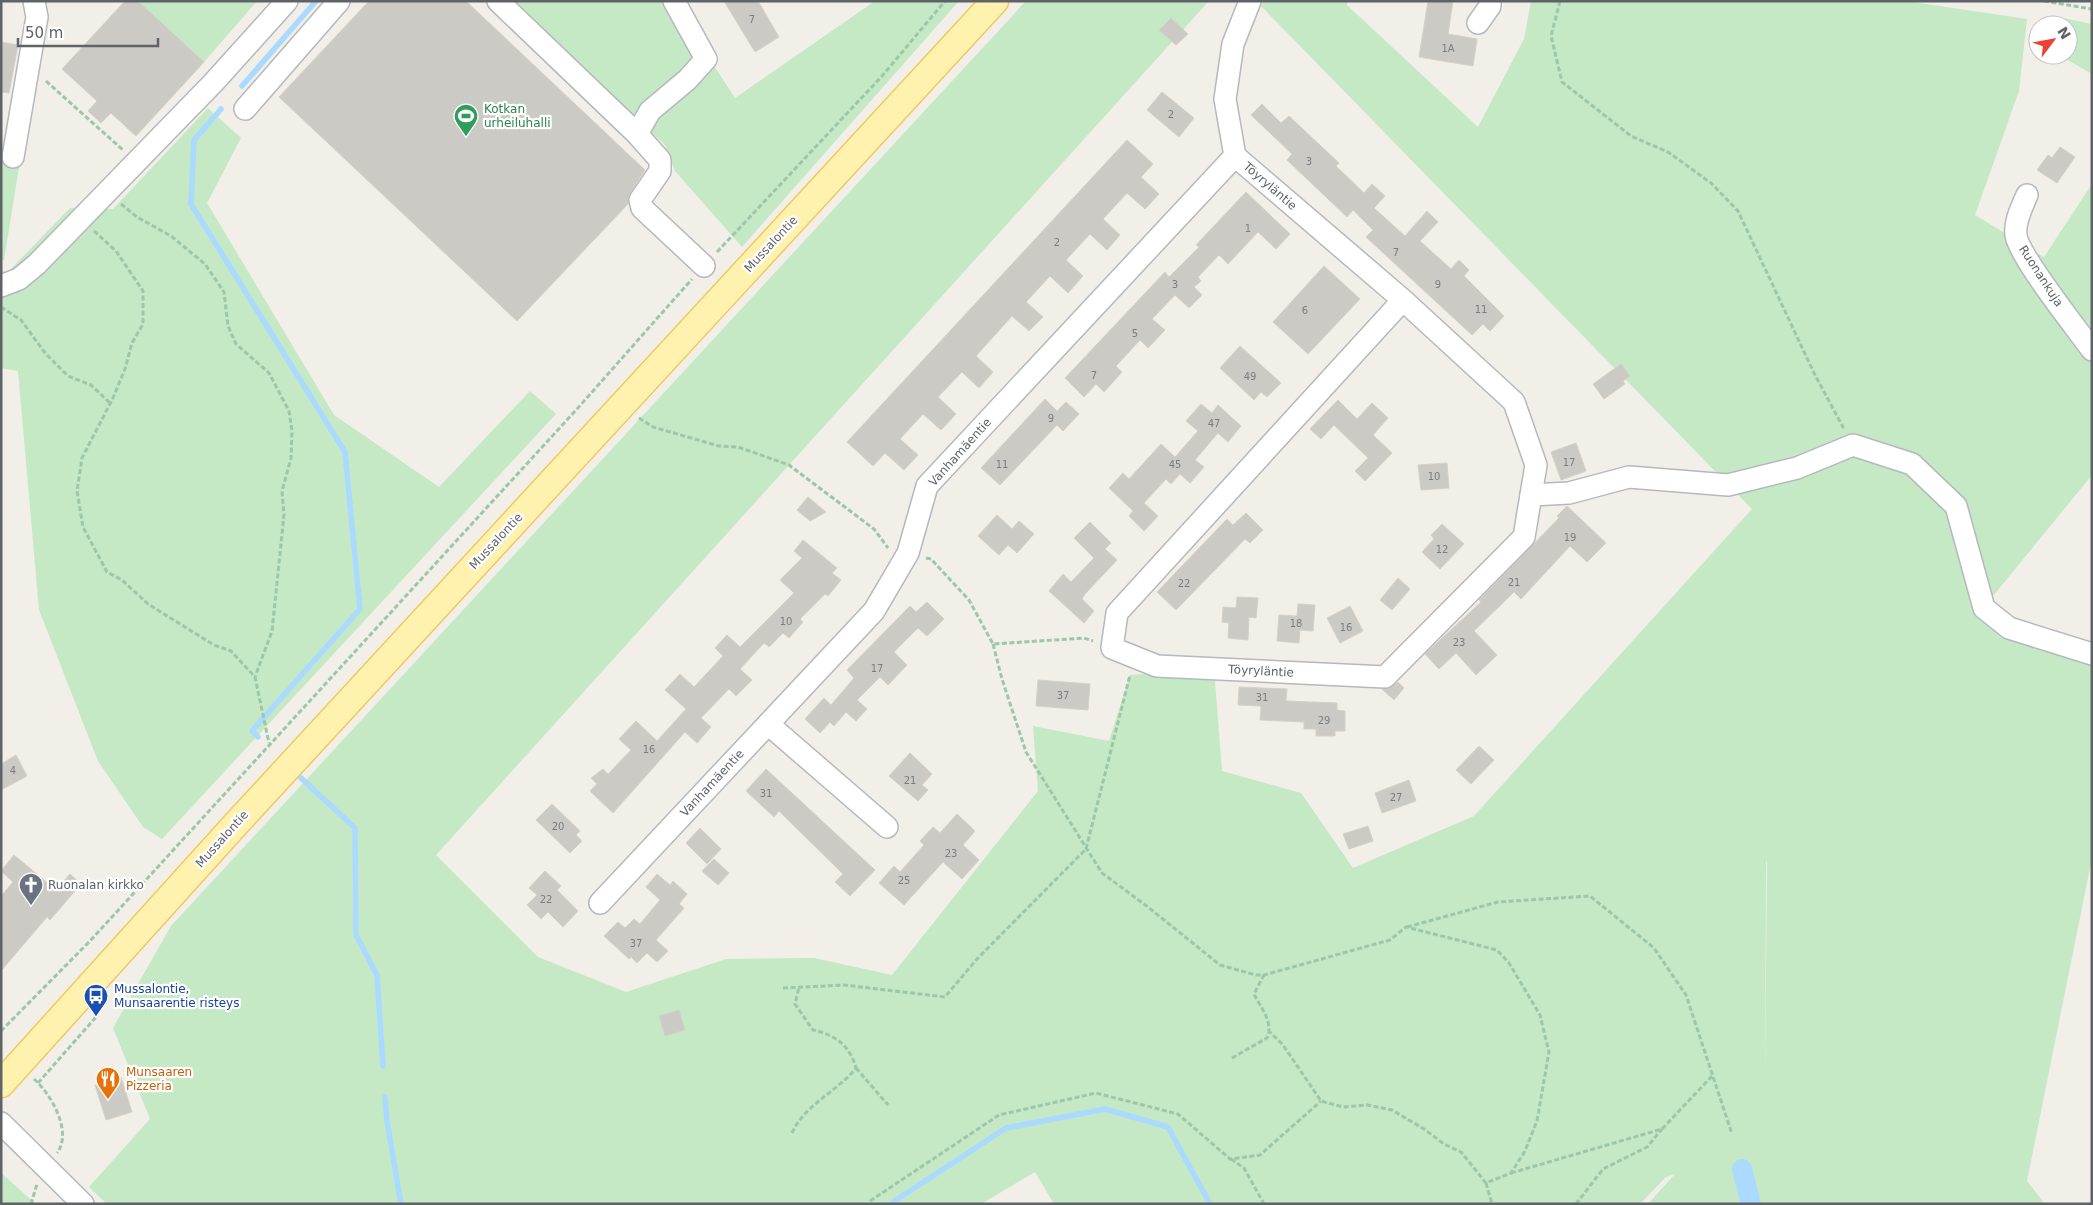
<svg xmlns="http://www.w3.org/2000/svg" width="2093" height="1205" viewBox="0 0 2093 1205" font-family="'DejaVu Sans',sans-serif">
<rect width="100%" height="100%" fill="#f1efe8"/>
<!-- green -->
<g fill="#c5e8c5" fill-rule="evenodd">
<polygon points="138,1 257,1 204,62"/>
<polygon points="515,1 672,1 735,98 875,1 959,1 742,247 675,171 665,145"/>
<path d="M 1026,1 L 1209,1 L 436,855 L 538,957 L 626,992 L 726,959 L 814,958 L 892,975 L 1038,791 L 1033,726 L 1109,741 L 1130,675 L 1214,669 L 1222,771 L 1301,793 L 1353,868 L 1474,816 L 1752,509 L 1261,6 L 1264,1 L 1347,1 L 1347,5 L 1478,127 L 1524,39 L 1531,1 L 1906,1 L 2027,19 L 2019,91 L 1975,215 L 2044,257 L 2092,184 L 2092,475 L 1984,607 L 2092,657 L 2092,858 L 2027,1181 L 2045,1204 L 1648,1204 L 1675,1174 L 1666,1177 L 1640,1204 L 1054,1204 L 1035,1172 L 981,1204 L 107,1204 L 89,1187 L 150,1119 L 113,1028 L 171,926 ZM 1766,862 L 1767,862 L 1765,1089 Z"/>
<polygon points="2063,18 2092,24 2092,74 2059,55 2068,55 2068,25 2063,25"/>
<polygon points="208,108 241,138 207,203 334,415 439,487 530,391 556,414 162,839 143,827 98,761 39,610 18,371 1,368 1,271 8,272 70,208 113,209"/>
<polygon points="1,158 20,161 4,260 1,260"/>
<polygon points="1,1173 36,1204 1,1204"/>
</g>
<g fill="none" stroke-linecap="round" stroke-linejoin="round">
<!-- stream -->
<g stroke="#aadaff" stroke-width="5.5">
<polyline points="242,86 316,1"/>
<polyline points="221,109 194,140 191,204 345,452 360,609 252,731 258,737"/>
<polyline points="301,778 355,828 356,935 377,975 383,1066"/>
<polyline points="385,1097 387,1121 401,1204"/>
<polyline points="893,1202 1006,1128 1105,1109 1168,1127 1210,1204"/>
</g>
<!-- canal -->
<polyline stroke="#aadaff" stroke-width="20" points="1742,1169 1751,1204"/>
</g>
<!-- building -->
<g fill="#cccac5" stroke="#d6d1c6">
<polygon points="125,1 138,1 204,62 136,136 111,113 101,123 88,111 97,101 62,69"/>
<polygon points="369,1 466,1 645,170 630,193 628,204 517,321 279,97"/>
<polygon points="724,1 758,1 779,37 755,52"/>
<polygon points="1428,1 1453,1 1448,34 1477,39 1473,66 1419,57"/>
<polygon points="1171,18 1188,34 1176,45 1159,30"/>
<polygon points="1,42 18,45 9,93 1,92"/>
<polygon points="1162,92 1194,118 1179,137 1147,110"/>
<polygon points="1262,104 1281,123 1289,116 1339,163 1336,166 1364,193 1372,184 1385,196 1374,208 1405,236 1427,211 1438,222 1420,241 1451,269 1459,260 1469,270 1464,276 1504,316 1490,331 1483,324 1472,335 1366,237 1373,230 1353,210 1347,217 1287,160 1292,154 1251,115"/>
<polygon points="1127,140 1153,164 1141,177 1159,194 1145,209 1127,193 1103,219 1120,235 1107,250 1090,234 1066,260 1083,276 1068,293 1050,276 1026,302 1043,317 1029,331 1012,316 976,356 993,372 979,388 962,372 938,397 956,414 941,430 923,414 900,439 918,455 904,470 885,453 873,466 847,442"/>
<polygon points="2060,147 2075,157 2057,183 2037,170 2048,155 2052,158"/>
<polygon points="1246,192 1290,234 1276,249 1258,232 1228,264 1219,255 1198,277 1201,281 1194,287 1202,295 1189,308 1175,295 1152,319 1165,330 1148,348 1140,340 1116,366 1122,372 1104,392 1096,384 1084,397 1065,378 1165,272 1169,277 1199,247 1196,245"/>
<polygon points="1324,266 1360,299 1308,354 1273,322"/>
<polygon points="1240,346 1281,383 1267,397 1261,392 1254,400 1220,368"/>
<polygon points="1621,364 1630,376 1623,381 1625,384 1604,399 1593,384"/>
<polygon points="1045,399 1057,411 1066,402 1079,414 1063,431 1057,425 1000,485 981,468"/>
<polygon points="1338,400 1357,419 1372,403 1388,418 1373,435 1392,453 1365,481 1355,471 1368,458 1334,425 1321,439 1310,429"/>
<polygon points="1201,404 1212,413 1218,405 1241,426 1228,442 1218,433 1195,460 1204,467 1190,483 1180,474 1171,484 1166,479 1144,503 1158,516 1144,531 1129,516 1133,511 1109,488 1123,473 1129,479 1161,444 1175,457 1198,431 1186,421"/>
<polygon points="1576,443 1586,471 1561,480 1551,452"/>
<polygon points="1447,463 1449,488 1421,490 1418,465"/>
<polygon points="808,497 826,512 810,521 797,510"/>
<polygon points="1567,506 1606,543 1587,562 1570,546 1521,599 1514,592 1474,631 1497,655 1476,675 1456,653 1439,669 1425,654 1481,602 1479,600 1559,518 1557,516"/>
<polygon points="1246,513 1263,530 1250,543 1245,539 1176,610 1157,592 1227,519 1233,525"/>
<polygon points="997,515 1012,529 1019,521 1034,534 1017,553 1008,545 999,555 978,536"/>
<polygon points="1090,522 1111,543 1105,549 1117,560 1085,594 1082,599 1094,611 1084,623 1049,591 1063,574 1071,582 1094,558 1074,538"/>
<polygon points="1442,524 1464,544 1440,569 1422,552 1434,539 1431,535"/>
<polygon points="803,540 837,568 832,573 841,580 828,596 825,594 800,619 803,622 789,638 783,633 769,647 764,643 740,669 752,680 736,696 729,689 701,718 711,727 697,743 685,732 613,813 590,791 597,784 591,778 603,769 608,774 631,750 619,739 636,721 657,741 686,709 665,690 680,674 694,687 723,656 715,648 727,635 740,647 794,593 780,580 802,558 794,551"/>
<polygon points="1398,578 1410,589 1392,610 1380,600"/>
<polygon points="1237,597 1258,598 1256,618 1249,617 1248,640 1228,638 1229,623 1222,622 1223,607 1236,608"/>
<polygon points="927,602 944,619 927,636 918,628 894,652 907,665 888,685 880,677 857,700 867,709 856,721 846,712 834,726 830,722 820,733 805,719 824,698 831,705 854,678 847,670 910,606 916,612"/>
<polygon points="1298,604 1315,605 1313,631 1300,630 1299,643 1277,641 1279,615 1297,616"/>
<polygon points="1350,606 1363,631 1340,643 1327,618"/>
<polygon points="1038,680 1090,684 1088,710 1036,706"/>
<polygon points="1398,682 1404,688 1394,700 1382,689 1390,688"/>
<polygon points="1239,687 1287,689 1286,701 1337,703 1337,710 1345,711 1345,731 1335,731 1335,736 1316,736 1316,729 1304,729 1304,722 1260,720 1261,706 1238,705"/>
<polygon points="1479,746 1494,760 1471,784 1456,770"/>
<polygon points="910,753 932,774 922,785 928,790 918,801 889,776"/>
<polygon points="16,755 27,776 1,790 1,764"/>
<polygon points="766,769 875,870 850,896 835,882 843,874 779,811 774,817 746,791"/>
<polygon points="1409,780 1416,801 1382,813 1375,793"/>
<polygon points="552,804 580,831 576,835 582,841 570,853 536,820"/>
<polygon points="957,814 975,831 963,845 979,860 962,879 943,862 904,905 879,883 894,866 900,872 924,845 920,841 933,827 940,833"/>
<polygon points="1368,826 1373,841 1349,849 1343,834"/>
<polygon points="700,828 721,849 707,864 686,843"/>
<polygon points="14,855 56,890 70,874 81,884 50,920 47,917 1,971 1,896 13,882 1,871"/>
<polygon points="714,859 729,873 718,885 702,871"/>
<polygon points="545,871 561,886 557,890 578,911 563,927 548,912 541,919 527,905 537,895 529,888"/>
<polygon points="657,874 670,885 673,881 687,894 679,904 684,908 656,940 668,951 657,962 647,953 637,963 631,957 629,959 604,936 618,922 625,928 634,919 640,924 660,900 646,887"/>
<polygon points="679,1010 685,1030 665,1036 659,1016"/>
<polygon points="121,1077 132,1112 106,1120 95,1085"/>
</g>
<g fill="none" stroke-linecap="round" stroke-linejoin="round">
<defs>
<g id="minor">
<polyline points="498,1 637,134"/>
<polyline points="674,1 706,59 687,80 650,111 637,134 660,160 660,171 640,200 642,208 704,266"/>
<polyline points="1250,1 1233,44 1225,99 1235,156 1403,300 1514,402 1536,465 1524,537 1385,677 1157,666 1112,648 1117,613 1403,300"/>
<polyline points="1478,23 1490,6 1490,1"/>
<polyline points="245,109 339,1"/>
<polyline points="13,157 37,17 34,1"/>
<path d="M 2027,195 C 2022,207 2014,222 2016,235 C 2018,255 2077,329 2092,350"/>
<polyline points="1,286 19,279 37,264 214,82 287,1"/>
<polyline points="1531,495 1569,493 1629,477 1728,485 1797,468 1853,445 1912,464 1956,506 1984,608 2009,628 2092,654"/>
<polyline points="768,724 887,827"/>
<polyline points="600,903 874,611 908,553 927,486 1235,156"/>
<polyline points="1,1123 83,1204"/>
</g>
<polyline id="major" points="1,1084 235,825 995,1"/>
</defs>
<!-- minor casing -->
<use href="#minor" stroke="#b5b8bc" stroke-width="24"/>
<!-- major casing -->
<use href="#major" stroke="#f2c960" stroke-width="29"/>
<!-- path -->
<g stroke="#9cc7a9" stroke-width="3" stroke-dasharray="5 2.5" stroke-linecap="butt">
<polyline points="1560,1 1551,36 1562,82 1631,136 1668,152 1711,183 1738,211 1814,373 1844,429"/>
<polyline points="2044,1 2092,9"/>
<polyline points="46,81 123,150"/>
<polyline points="121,204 137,217 171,236 205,264 224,292 228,326 236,344 269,373 289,411 292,431 291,458 282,491 284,515 272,631 255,677"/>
<polyline points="94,231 116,251 143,291 143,324 132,343 125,369 113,398 82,458 77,491 83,527 107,572 122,580 148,604 214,645 231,651 255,677 269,743"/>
<polyline points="717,252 883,75 945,1"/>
<polyline points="1,307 21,320 45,353 68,376 91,385 110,403"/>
<polyline points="639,418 653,427 719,446 738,447 789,465 874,529 888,548"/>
<polyline points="926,558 931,559 969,600 993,644 1084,638 1093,641"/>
<polyline points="993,644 1002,679 1026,752 1102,873 1148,907 1220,965 1256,975 1264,975 1390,940 1406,927 1497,950 1509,963 1540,1015 1549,1052 1537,1121 1525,1151 1511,1173 1486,1183 1461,1152 1444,1144 1424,1129 1392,1110 1367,1105 1343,1107 1321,1101 1283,1045 1270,1032"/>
<polyline points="1407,927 1498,902 1590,896 1654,948 1686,995 1732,1134"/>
<polyline points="783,988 844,985 945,997 977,959 1086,849 1130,675"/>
<polyline points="1,1031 90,941 577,409 692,279"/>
<path d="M 1232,1058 L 1267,1038 C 1274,1023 1261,1008 1254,994 L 1264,975"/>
<polyline points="856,1068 888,1105"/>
<path d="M 34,1079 C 51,1094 73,1132 57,1153"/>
<polyline points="38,1083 96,1017"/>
<path d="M 792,1133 C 805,1104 837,1092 856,1068 C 850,1046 836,1035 813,1030 L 795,1004 L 799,987"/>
<polyline points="1231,1159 1244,1168 1264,1204"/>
<polyline points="1511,1173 1662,1129 1713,1075"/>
<polyline points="1486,1183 1492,1204"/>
<polyline points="870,1201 999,1115 1096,1093 1178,1114 1230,1159 1260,1155 1321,1101"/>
<polyline points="31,1204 37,1184"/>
<polyline points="1576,1204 1603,1169 1647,1147 1662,1129"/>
</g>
<!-- minor -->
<use href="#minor" stroke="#fff" stroke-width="21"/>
<!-- major -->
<use href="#major" stroke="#fff2af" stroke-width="26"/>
</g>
<!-- icons -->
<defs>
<symbol id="stadium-pin" viewBox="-11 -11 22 30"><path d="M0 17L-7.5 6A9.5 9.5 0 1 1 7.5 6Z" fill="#2e9e5b" stroke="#fff"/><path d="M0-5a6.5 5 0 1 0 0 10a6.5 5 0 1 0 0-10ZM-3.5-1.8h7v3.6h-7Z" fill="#fff"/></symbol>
<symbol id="church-pin" viewBox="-11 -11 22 30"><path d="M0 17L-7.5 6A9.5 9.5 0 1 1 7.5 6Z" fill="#6b7280" stroke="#fff"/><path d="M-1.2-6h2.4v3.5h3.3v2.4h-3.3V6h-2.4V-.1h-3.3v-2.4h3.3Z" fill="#fff"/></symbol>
<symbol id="bus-pin" viewBox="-11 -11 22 30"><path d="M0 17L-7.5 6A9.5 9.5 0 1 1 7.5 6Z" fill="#1a4fb4" stroke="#fff"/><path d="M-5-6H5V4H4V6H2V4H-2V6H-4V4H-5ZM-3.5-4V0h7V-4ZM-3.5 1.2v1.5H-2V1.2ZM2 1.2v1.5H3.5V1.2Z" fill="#fff"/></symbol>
<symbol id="restaurant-pin" viewBox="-11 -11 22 30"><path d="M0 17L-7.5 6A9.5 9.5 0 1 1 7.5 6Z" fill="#e8710a" stroke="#fff"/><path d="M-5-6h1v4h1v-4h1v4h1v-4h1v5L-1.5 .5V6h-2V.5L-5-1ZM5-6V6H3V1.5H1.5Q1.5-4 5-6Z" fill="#fff"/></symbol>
</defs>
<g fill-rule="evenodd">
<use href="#stadium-pin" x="452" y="102" width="28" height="38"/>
<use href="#church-pin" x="17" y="871" width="28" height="38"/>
<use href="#bus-pin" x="82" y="982" width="28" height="38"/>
<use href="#restaurant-pin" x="94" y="1065" width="28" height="38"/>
</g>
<g text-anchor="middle" stroke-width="4.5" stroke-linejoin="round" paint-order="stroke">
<!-- number labels -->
<g font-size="10" fill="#7a7d7f">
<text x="752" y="23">7</text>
<text x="1448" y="52">1A</text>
<text x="1171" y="118">2</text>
<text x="1309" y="165">3</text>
<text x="1248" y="232">1</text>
<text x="1057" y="246">2</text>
<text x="1396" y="256">7</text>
<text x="1175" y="288">3</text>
<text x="1438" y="288">9</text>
<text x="1481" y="313">11</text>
<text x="1305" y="314">6</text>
<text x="1135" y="337">5</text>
<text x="1094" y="379">7</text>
<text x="1250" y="380">49</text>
<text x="1051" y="422">9</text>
<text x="1214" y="427">47</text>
<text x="1569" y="466">17</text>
<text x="1002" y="468">11</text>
<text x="1175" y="468">45</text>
<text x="1434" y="480">10</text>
<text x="1570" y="541">19</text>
<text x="1442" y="553">12</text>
<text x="1514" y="586">21</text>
<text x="1184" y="587">22</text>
<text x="786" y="625">10</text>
<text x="1296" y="627">18</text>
<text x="1346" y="631">16</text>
<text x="1459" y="646">23</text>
<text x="877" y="672">17</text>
<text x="1063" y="699">37</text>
<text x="1262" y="701">31</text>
<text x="1324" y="724">29</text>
<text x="649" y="753">16</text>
<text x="13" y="774">4</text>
<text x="910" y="784">21</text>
<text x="766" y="797">31</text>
<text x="1396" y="801">27</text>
<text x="558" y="830">20</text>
<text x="951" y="857">23</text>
<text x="904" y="884">25</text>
<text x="546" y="903">22</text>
<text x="636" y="947">37</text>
</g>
<!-- leisure labels -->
<g font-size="12" fill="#27864d" stroke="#fff" text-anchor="start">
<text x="484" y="113">Kotkan<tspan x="484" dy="14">urheiluhalli</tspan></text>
</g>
<!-- street labels -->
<g font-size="12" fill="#5f6368" stroke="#fff">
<text transform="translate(1270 186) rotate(41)" y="4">Töyryläntie</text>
<text transform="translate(771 244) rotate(-47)" y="4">Mussalontie</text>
<text transform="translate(2041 276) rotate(57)" y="4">Ruonankuja</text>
<text transform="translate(960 452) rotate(-48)" y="4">Vanhamäentie</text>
<text transform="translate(496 541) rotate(-47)" y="4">Mussalontie</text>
<text transform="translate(1261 671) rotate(3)" y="4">Töyryläntie</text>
<text transform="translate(712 783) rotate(-47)" y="4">Vanhamäentie</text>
<text transform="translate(222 839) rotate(-48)" y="4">Mussalontie</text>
</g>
<!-- worship labels -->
<g font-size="12" fill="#5b616d" stroke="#fff" text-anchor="start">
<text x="48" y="889">Ruonalan kirkko</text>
</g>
<!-- transit labels -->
<g font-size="12" fill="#164399" stroke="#fff" text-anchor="start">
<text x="114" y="993">Mussalontie,<tspan x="114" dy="14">Munsaarentie risteys</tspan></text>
</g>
<!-- food labels -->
<g font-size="12" fill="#c56008" stroke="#fff" text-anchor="start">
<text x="126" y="1076">Munsaaren<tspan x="126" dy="14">Pizzeria</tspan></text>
</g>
</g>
<!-- border -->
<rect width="2093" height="1205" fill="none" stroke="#5f6368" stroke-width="5"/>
<!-- north arrow -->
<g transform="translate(2053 40) rotate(58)"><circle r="24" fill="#ffffff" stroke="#bfc1c3"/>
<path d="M0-4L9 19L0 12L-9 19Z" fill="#ea4335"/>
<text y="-8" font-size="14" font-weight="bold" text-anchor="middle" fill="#5f6368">N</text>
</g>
<!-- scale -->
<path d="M18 38v8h140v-8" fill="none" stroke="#5f6368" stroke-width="2.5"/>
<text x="25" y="38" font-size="15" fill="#5f6368" stroke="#ffffff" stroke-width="4" paint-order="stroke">50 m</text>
</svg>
